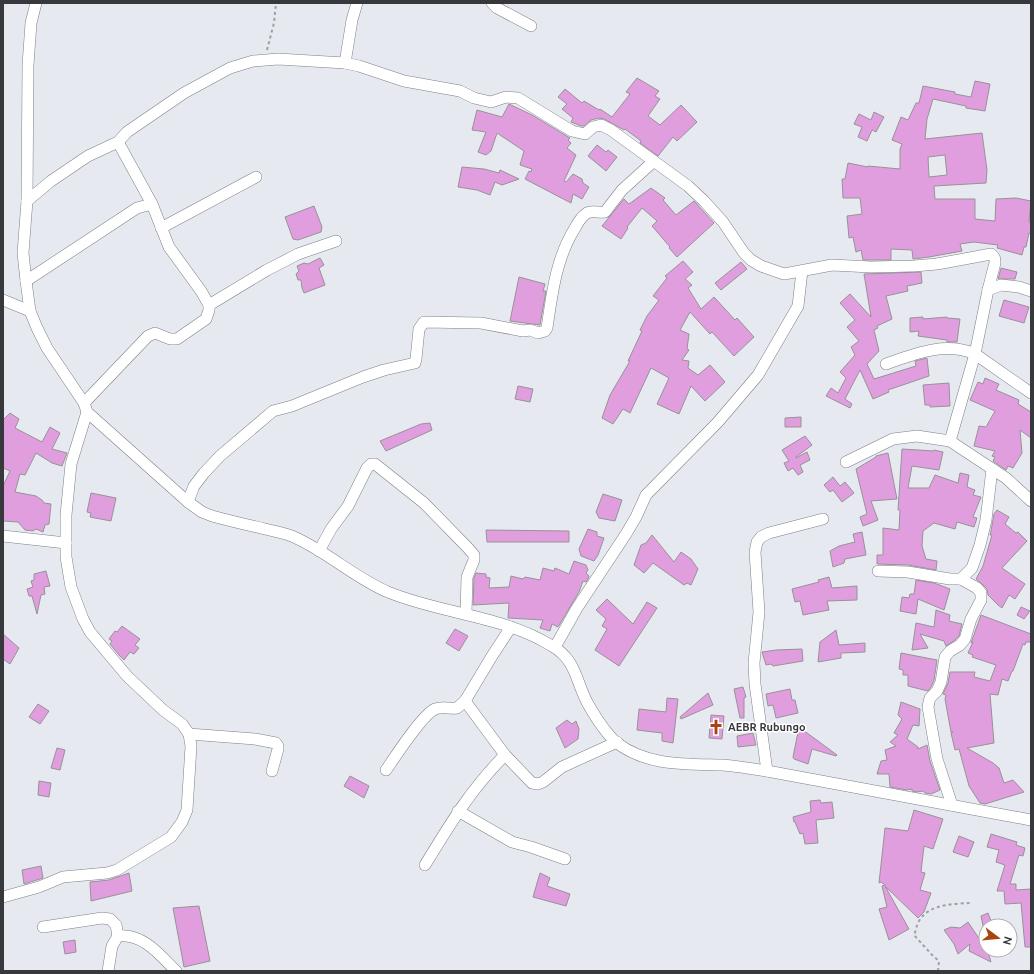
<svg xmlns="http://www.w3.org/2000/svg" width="1034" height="974" viewBox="0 0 1034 974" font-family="Ubuntu,sans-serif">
<rect width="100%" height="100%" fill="#e6eaf0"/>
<!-- building -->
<g fill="#e19edf" stroke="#979297" fill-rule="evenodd">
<polygon points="637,78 659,91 655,96 660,99 648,116 660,125 681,105 697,122 677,141 673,137 658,156 640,143 641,141 625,129 624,130 604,119 599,118 591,120 584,126 581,126 571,122 573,118 562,109 567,104 558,97 565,89 582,103 584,101 599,110 600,109 612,117 630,94 626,92"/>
<path d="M 975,81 L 990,84 L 985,111 L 966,108 L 966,106 L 933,99 L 927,119 L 925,139 L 982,133 L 987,170 L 986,183 L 934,186 L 935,199 L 975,199 L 975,219 L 995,221 L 996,199 L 1016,198 L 1031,201 L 1029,222 L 1031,222 L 1031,234 L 1029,233 L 1026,247 L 1024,247 L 1022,255 L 997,248 L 998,245 L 974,242 L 960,244 L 962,251 L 929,257 L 913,259 L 912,250 L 891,249 L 891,260 L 863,260 L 861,250 L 856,252 L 853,237 L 849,238 L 847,216 L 862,214 L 860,198 L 843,198 L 842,179 L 845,179 L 848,163 L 868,167 L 868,166 L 900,169 L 900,149 L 902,144 L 892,140 L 901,117 L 908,120 L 916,103 L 919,103 L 923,86 L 955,92 L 955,94 L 971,97 ZM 945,155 L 947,175 L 929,177 L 928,157 Z"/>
<polygon points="509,104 532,115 570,138 568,140 571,143 567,148 576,155 564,181 566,182 573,174 582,179 583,183 589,187 582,199 573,194 571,203 525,179 529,171 531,172 532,169 520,165 524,151 497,133 491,151 486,155 478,152 486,132 472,130 477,110 502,117"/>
<polygon points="874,112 884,117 876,132 872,130 867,141 858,137 862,127 854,124 859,114 871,120"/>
<polygon points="597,145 606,152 608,150 617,157 606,171 588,156"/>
<polygon points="462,167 484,169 499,173 500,170 519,179 502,185 495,182 490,195 477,190 458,187"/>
<polygon points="651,188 665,198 663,200 676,215 694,201 714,223 677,257 669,248 670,247 652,226 657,221 642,208 627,227 628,228 621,239 602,226 624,199 629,204"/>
<polygon points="314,206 322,227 321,232 298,240 293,239 285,217"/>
<polygon points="320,258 324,265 319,268 325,285 304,293 302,288 301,280 298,280 296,274 299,271 297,266 304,263 308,264"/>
<polygon points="683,261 693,272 685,279 692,285 688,288 701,309 714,297 735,320 737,318 754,337 734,356 712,332 710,334 690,312 680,330 689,334 687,349 689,350 682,360 689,361 688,368 698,375 710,365 725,382 705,401 691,386 679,414 657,404 669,378 651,368 630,413 623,409 613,424 602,418 610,395 630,361 628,361 642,331 640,330 647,316 659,300 653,296 667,278 665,276"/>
<polygon points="741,262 747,269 721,290 715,283"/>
<polygon points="1001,268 1017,272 1015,279 998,279"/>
<polygon points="921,272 922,283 907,286 908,291 886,296 892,319 877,326 878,328 874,330 879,351 867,364 874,379 916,366 915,361 927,358 929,376 888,390 889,392 873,399 860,370 845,399 852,404 850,408 826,396 831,388 838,393 846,378 840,372 855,355 851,347 859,341 847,327 855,320 840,303 850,294 871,317 864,274"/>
<polygon points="519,277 545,284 543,291 546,291 540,325 510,321"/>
<polygon points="1004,300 1029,307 1024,323 999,316"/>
<polygon points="923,317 923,319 947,317 947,318 960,319 957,342 947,342 947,340 918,336 919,331 910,332 910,318"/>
<polygon points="985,378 999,384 996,390 1019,400 1018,404 1031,412 1031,438 1020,430 1022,453 1013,468 1008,466 1006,470 993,461 995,457 992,456 995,451 974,446 979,426 986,427 995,411 970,400 978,382 983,384"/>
<polygon points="949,383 950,406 930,407 930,405 925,405 923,385"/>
<polygon points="518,386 533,389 530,402 515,399"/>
<polygon points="10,413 19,419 15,428 42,442 50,427 60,433 52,449 67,453 62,466 52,463 36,453 25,475 20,474 15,492 36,496 42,500 44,503 51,504 49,524 45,525 43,532 36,529 33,531 25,530 18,522 3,521 3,486 10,471 3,468 3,420"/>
<polygon points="801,417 801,427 785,427 785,418"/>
<polygon points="430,423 432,430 386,451 380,441 421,424"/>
<polygon points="805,436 812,445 796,457 796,458 807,452 810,460 800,465 803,472 798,475 793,468 788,471 784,463 789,461 782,450"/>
<polygon points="902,449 934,451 934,450 943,452 939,470 912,466 908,488 929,488 935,475 958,483 960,473 969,475 967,487 975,490 973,495 981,497 973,517 977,518 974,527 957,522 955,529 934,523 923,531 922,546 926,559 937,561 936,570 908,565 877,564 877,555 883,555 883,528 899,530 900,510 898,510"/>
<polygon points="888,453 897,499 871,501 878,520 863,526 860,517 867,514 856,469 876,457 876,456"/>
<polygon points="833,477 840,486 845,482 854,493 842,502 833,490 830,492 824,485"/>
<polygon points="91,493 116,498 111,521 90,517 91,513 87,512"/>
<polygon points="603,494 622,500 615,521 599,518 596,512"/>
<polygon points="997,510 1009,517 1005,524 1016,533 1018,532 1027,541 1002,568 1025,584 1015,599 1009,595 1002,608 998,605 988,595 987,589 982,584 976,579 983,566 992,535 990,535 991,531 994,514"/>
<polygon points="588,529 597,532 597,536 604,538 598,555 594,561 581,556 579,549"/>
<polygon points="486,530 569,531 569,542 487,542"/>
<polygon points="862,532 866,555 845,559 844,563 833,567 830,551 839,546 855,542 853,534"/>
<polygon points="652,535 674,562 681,552 691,559 698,569 691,585 687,583 684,585 653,563 644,573 634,565 641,545 646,543"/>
<polygon points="574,561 586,565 588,570 586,573 589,576 588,579 586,582 583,581 579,592 558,627 552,624 550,631 540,628 543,620 508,618 509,603 473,605 474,578 476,573 486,574 486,577 490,578 489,588 509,587 511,576 523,579 525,577 540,580 543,568 554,571 555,568 569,574"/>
<polygon points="46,571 50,586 44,587 45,594 41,595 37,614 32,596 29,596 27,589 33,587 31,581 34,580 34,574"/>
<polygon points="829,577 832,588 857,586 857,600 827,601 829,610 803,615 800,601 795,602 792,589 819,582 818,580"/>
<polygon points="916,580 934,583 950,589 944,610 918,599 916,614 900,611 902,597 909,598 910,594 914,594"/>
<polygon points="607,599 633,624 647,602 657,608 619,666 595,650 607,629 602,626 606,619 596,610"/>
<polygon points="1021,607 1030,611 1024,619 1017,615"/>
<polygon points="936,610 950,615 949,621 962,624 959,636 955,640 946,646 944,641 920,634 928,648 912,650 916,623 934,627"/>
<polygon points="981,615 1031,634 1031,642 1026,642 1025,645 1023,644 1013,671 1012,671 1008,681 1002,679 998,695 990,694 994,743 967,748 993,763 999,768 1004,783 1013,780 1024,792 985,804 980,803 969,786 959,749 955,750 951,733 953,732 951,732 945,699 946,695 943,694 948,683 950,672 975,672 974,677 990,681 996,665 972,657 973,655 968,653 973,642 971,643"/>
<polygon points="122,626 140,639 135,645 139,648 134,654 130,652 124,660 119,655 110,644 112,641 109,639 115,631 117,632"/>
<polygon points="455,629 468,636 459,651 446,643"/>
<polygon points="836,630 839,645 865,643 865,652 841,653 841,658 818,662 820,642"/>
<polygon points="3,634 19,648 10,664 3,659"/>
<polygon points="802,649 803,661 773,666 771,664 766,665 762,652 776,650"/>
<polygon points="901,653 937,660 934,680 931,687 928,691 908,686 908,675 903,675 903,670 899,669"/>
<polygon points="743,687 746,697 744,698 744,718 740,718 734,689"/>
<polygon points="790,689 792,700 795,700 798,713 776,718 773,705 768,706 766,694"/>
<polygon points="708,693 713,705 681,719 680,717"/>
<polygon points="667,698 678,699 673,743 662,741 662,733 637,730 639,709 666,712"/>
<polygon points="901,702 920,709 919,726 913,725 907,739 918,747 918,749 927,745 930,761 940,790 931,794 925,793 923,791 917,792 912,791 912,789 907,790 890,787 889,774 877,774 881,761 887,760 885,750 896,746 890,742 898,735 894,733 902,719 898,715"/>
<polygon points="38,704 49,711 40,724 29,717"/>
<polygon points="711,715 724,716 722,739 709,738"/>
<polygon points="567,720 572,724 576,721 579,729 578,739 565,748 556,728"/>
<polygon points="799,727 837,755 836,756 812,749 808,764 794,759 793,757"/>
<polygon points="753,733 756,745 738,747 737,736"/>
<polygon points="57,748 65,750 60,770 51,768"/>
<polygon points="350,776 369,786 364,798 344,786"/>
<polygon points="39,781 51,783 49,797 38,795"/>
<polygon points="820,800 821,803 832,802 834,818 816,820 818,843 805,844 803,833 800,834 795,822 794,822 793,817 811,812 810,801"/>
<polygon points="914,810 943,819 933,849 924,846 921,872 925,873 920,890 931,893 924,912 918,918 885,886 909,929 889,940 879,909 887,907 882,886 885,885 881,882 879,883 885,828 908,831"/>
<polygon points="991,834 1017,842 1016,845 1025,848 1023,856 1019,855 1010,884 1016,884 1016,890 1031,889 1031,947 1025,947 1021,903 1005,904 1004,891 997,891 1005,865 996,862 999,850 987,847"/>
<polygon points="959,836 974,842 968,857 953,852"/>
<polygon points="41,866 43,878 24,884 22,870"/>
<polygon points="129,873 132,891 91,901 90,882 109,880"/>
<polygon points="540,873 550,878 547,886 570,894 566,906 533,897"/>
<polygon points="199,906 210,961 184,967 173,908"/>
<polygon points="988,913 993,926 983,926 981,916"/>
<polygon points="968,922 988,952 991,962 969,951 970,944 958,954 954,944 944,930 951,927 960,928"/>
<polygon points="75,940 76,952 65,954 63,942"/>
</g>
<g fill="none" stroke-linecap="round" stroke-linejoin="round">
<defs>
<g id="street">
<path d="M 36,3 L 31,23 L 28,65 L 27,201 L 23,253 L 26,281 L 30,311 L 37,328 L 47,348 L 84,403 L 87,412 L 188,502 L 202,512 L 212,516 C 230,521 248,525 265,529 C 276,532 287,533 296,538 C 329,553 355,578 388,592 C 441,614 502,615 552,646 C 577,660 576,683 588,704 C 596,718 605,733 617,743 C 647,766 686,764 722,765 C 737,766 752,769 767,771 L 1031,820"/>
<polyline points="492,3 497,8 531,26"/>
<polyline points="345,63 352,20 357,3"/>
<polyline points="118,142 152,204"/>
<path d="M 27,201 L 51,181 L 88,156 L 118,142 L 127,132 L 184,93 L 230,68 L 253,61 L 278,59 L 345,63 L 359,66 L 404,81 L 460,91 L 474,98 L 491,102 L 506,97 L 518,98 L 572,131 L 585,134 L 593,127 L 601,125 L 611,130 L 688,186 L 704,201 L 723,222 L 744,253 L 751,260 L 761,266 L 784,274 L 832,265 L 871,267 L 914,266 L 937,264 L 991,254 C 995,257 995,259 995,263 L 988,290 L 975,354 L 950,441"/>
<polyline points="161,228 256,177"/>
<polyline points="26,281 137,208 152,204 169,247 201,291 209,305 209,310 206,319 177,339 170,339 155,333 148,336 84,403"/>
<polyline points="988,290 1001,285 1019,287 1031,291"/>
<polyline points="3,300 30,311"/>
<polyline points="209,305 267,270 298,254 336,241"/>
<path d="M 886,364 C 914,354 945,341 975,354 L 1031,393"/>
<polyline points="846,462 893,439 917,436 950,441 1006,478 1031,501"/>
<path d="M 188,502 L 194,486 L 204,473 L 220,456 L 273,411 L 292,406 L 363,377 L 384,370 L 415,363 L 416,359 L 419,329 L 424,322 L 481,323 L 523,331 L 530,330 L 538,333 L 545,331 L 547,328 C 552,294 556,258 575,228 C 578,222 581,217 587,213 C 592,210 599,213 605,212 L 622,190 L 654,161"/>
<polyline points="3,536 66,543"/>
<polyline points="319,551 331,529 348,506 367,468 371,464 375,464 424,503 468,548 474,555 474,560 467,577 466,614"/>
<polyline points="878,571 908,572 950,579 961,579 972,568 980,545 986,520 992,469"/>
<polyline points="555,647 577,608 626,534 636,517 646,495 718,422 758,375 798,306 802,271"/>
<polyline points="465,701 505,755 532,783 538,784 543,782 562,767 617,742"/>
<polyline points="189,734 255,739 276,743 278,746 278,749 272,771"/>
<path d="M 386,770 C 395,757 422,715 435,709 C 442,706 450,709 457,708 L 465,701 L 492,656 L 511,627"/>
<polyline points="767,771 755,684 754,663 759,612 755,552 757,542 761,537 769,533 823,519"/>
<polyline points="952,805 937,759 928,707 929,702 930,698 937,691 941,682 945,657 950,651 960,645 965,639 971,619 981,600 981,593 977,588 961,579"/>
<polyline points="458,811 512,842 531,847 565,859"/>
<path d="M 425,865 C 450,824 471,789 505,755"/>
<polyline points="3,897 39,887 63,877 107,873 117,870 171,837 182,822 187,810 191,746 189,734 182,724 163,710 127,676 90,632 83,619 71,587 66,557 66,515 71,464 87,412"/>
<polyline points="43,927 102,918 110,919 116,925 118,936"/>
<path d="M 108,971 L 112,946 L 118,936 C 143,933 160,955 176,971"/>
</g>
</defs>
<!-- street casing -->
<use href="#street" stroke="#7d7f85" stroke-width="12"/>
<!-- path -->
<g stroke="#9da0a4" stroke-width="2" stroke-dasharray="3 3" stroke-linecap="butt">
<polyline points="267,50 274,23 276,3"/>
<path d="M 938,971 L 939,961 L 933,956 L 914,935 C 916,931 916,927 918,923 C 927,904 952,904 970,903"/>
</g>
<!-- street -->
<use href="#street" stroke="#fff" stroke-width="11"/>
</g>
<!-- icons -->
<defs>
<symbol id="church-bare" viewBox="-9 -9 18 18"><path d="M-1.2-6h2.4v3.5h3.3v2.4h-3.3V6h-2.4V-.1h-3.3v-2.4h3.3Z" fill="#a8440e" stroke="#fff" stroke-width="2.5" paint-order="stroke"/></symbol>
</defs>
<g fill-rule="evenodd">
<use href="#church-bare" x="705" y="716" width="22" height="22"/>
</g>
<g text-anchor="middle" stroke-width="3" stroke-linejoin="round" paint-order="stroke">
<!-- poi labels -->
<g font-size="11" font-weight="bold" fill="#37383b" stroke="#fff" text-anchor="start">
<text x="728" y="731">AEBR Rubungo</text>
</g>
</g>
<!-- border -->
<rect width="1034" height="974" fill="none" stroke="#37383b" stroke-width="8"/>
<!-- north arrow -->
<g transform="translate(998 938) rotate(106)"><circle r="19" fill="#ffffff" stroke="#afafb1"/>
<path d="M0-3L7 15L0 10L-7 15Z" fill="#a8440e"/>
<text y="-6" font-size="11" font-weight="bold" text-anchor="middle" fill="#37383b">N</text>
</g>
</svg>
